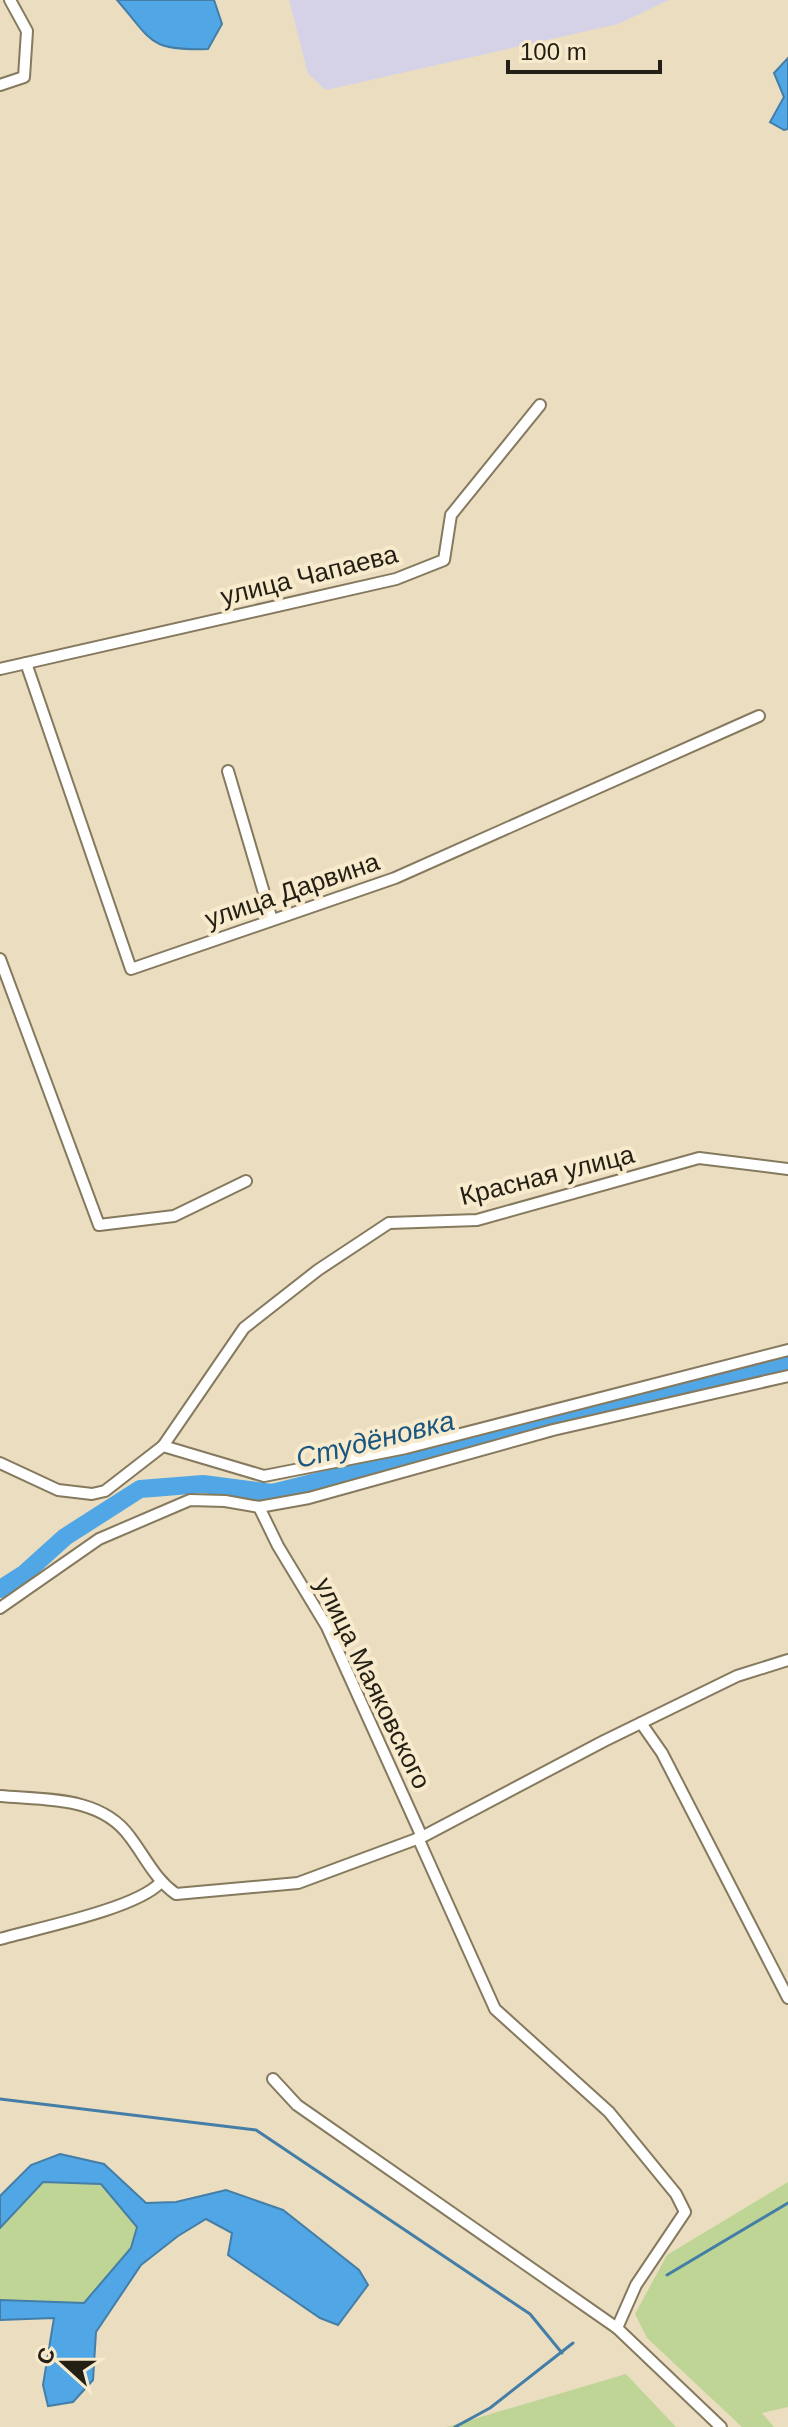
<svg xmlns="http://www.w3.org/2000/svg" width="788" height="2427" viewBox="0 0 788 2427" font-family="Helvetica,sans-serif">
<rect width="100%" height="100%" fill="#ebddc0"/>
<!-- industrial -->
<polygon fill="#d5d2e8" points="289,0 669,0 618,24 326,90 308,74"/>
<!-- green -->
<g fill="#bfd596">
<polygon points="43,2182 101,2184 137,2227 131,2248 84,2303 0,2300 0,2228"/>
<polygon points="788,2182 788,2407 762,2413 774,2427 742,2427 647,2338 635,2314 667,2255"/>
<polygon points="626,2374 676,2427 447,2427"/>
</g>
<!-- water -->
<g fill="#51a7e6" stroke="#447ea7" stroke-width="2">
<path d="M 117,0 L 214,0 L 222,24 L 208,49 C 148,51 153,41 117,0 Z"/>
<polygon points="788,58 788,129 784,130 770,122 784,97 774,73"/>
<polygon points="60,2154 104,2164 146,2203 176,2202 226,2190 283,2210 359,2270 368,2285 338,2325 320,2318 228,2255 232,2233 206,2219 178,2236 141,2265 96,2332 93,2380 73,2402 48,2406 43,2385 54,2318 0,2320 0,2300 84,2303 131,2248 137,2227 101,2184 43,2182 0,2228 0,2196 31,2165"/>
</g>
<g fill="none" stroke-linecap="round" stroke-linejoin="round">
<!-- stream -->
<g stroke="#447ea7" stroke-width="3">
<polyline points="0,2099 256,2130 530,2314 562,2353"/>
<polyline points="667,2275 788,2203"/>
<polyline points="455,2427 490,2408 573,2343"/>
</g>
<!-- river -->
<polyline stroke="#51a7e6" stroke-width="18" points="0,1589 24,1574 65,1537 140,1489 203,1484 272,1493 788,1364"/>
<defs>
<g id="street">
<polyline points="0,85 24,77 27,31 10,0"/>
<polyline points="26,663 131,969 395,878 759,716"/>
<polyline points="0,669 396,579 444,560 451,515 540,405"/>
<polyline points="228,771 272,920"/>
<polyline points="0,959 99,1225 174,1216 246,1181"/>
<polyline points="163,1446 264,1476 406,1448 788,1350"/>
<polyline points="0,1463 58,1490 92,1494 105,1491 163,1446 244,1328 318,1270 389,1223 477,1220 699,1158 788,1169"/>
<polyline points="259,1507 278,1546 327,1627 422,1837"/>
<polyline points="0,1608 99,1539 190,1500 225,1501 259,1507 309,1498 553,1430 788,1376"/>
<polyline points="641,1723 662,1753 788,1998"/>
<path d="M 0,1796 C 45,1800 101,1796 130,1837 C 146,1858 154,1878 176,1894 L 298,1883 L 422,1837 L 604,1741 L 737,1676 L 788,1660"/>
<polyline points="418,1838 495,2009 609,2112 676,2194 685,2212 636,2285 617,2328"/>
<path d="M 0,1939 C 38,1928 135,1909 160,1883"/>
<polyline points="273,2079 297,2105 617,2328 721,2427"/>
</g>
</defs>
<!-- street casing -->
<use href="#street" stroke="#85795e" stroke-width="14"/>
<!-- street -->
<use href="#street" stroke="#fff" stroke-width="10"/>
</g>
<g text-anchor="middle" stroke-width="8" stroke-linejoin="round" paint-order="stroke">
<!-- street labels -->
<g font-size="26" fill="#241f15" stroke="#f8ebcd">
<text transform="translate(309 575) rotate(-14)" y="9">улица Чапаева</text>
<text transform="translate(292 890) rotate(-19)" y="9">улица Дарвина</text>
<text transform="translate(547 1175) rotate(-14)" y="9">Красная улица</text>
<text transform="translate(373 1683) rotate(64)" y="9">улица Маяковского</text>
</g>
<!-- water labels -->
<g font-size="28" font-style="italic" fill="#195781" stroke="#f8ebcd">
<text transform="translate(375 1439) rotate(-14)" y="10">Студёновка</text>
</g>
</g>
<!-- north arrow -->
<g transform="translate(64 2363) rotate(291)" stroke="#f8ebcd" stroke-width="6" paint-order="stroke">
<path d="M0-6L14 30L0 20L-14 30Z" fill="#241f15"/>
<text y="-12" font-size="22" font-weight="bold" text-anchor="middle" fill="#241f15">С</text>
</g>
<!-- scale -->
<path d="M508 60v12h152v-12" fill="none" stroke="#241f15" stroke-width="4"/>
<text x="520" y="60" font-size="24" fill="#241f15" stroke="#f8ebcd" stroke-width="6" paint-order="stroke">100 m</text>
</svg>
